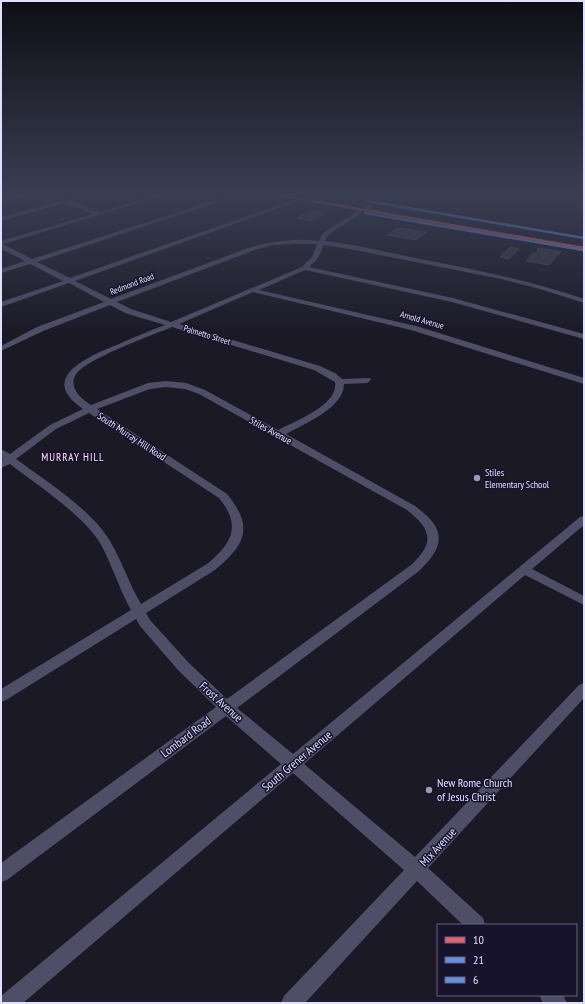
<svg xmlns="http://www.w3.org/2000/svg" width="585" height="1004" viewBox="0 0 585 1004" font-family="'PT Sans Narrow',sans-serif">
<rect width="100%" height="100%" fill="#1b1926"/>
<!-- building -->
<g fill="#3a3847" stroke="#474458">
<polygon points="312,210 326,213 312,221 297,218"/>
<polygon points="397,228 401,228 426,232 416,240 387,235"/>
<polygon points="510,247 519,249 509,259 500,257"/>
<polygon points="538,248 551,250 561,252 549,265 526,261 533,253 537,254"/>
</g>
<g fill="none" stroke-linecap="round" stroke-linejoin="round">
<!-- minor -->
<g fill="#4f4e67" fill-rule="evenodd">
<polygon points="21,195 30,195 1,203 1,199"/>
<path d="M 83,195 L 91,195 L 71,201 L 99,212 L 158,195 L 166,195 L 3,244 L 32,259 L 232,195 L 240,195 L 37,262 L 70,278 L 299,198 L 304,199 L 75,281 L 111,299 L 251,247 C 273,241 296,238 319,241 L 323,233 L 383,195 L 389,195 L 328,235 L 325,241 C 355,244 385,252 415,258 C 472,269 529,280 584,299 L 584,303 L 540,289 L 501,279 L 355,250 L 324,245 L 318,258 L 309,267 L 453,298 L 584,334 L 584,339 L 452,302 L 305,270 L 259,290 L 416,326 L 584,378 L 584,384 L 411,330 L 253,292 L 179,324 L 320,366 L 335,373 L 342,379 L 370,378 L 371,380 L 367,383 L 344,384 C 344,408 304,424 286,434 L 415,506 C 445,528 447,544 419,571 L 237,708 L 293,754 L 580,517 L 584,516 L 584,525 L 532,569 L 584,596 L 584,605 L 525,575 L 304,764 L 415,857 L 579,685 L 584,683 L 584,698 L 428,868 L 483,918 L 485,925 L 463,925 L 417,881 L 305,1003 L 281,1003 L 284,996 L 404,870 L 293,773 L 23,1003 L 1,1003 L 1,996 L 281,764 L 226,716 L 7,880 L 1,882 L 1,863 L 216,707 L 178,670 L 140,626 L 136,619 L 6,700 L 1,702 L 1,689 L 131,610 C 119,589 112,564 100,543 C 83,515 36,484 10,464 L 1,468 L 1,460 L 3,459 L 1,457 L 1,449 L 10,454 L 50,425 L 83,409 C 35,377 92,355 119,344 C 134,337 149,331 165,325 L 125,313 L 110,305 L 43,331 L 1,351 L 1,346 L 37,327 L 104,302 L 69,283 L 1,307 L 1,302 L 63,281 L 30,264 L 1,273 L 1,269 L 25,261 L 1,249 L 1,241 L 93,214 L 65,203 L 1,221 L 1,217 ZM 293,244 L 317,244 L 312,257 L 302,267 L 171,322 L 131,309 L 117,302 L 255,250 L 273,245 ZM 172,327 L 314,370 L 335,382 C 339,405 295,421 278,430 L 205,390 L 186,383 L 166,381 L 148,383 L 91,405 C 81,399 69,388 75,376 C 84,359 153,335 172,327 ZM 166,387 L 185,389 L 199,394 L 407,510 C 432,530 435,543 411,565 L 227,699 L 188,662 L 150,620 L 146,613 L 215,570 C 246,544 254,527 227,494 L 97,409 L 150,389 ZM 89,413 L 219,498 C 242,526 232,543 207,564 L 141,604 C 129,584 122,561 110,541 C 91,509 46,481 16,459 L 56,429 Z"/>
<polygon points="539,995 563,995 567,1003 543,1003"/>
</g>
<!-- major -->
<polygon fill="#584f6b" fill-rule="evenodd" points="274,195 289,195 584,246 584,250 278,197"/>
<defs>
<polyline id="bus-1" points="278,195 584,248"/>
<polyline id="bus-2" points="365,213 583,250"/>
<polyline id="bus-3" points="367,201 584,238"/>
</defs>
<!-- bus-1 casing -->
<use href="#bus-1" stroke="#17132c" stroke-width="4"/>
<!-- bus-2 casing -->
<use href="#bus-2" stroke="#17132c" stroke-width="4"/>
<!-- bus-3 casing -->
<use href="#bus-3" stroke="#17132c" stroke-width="4"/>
<!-- bus-1 -->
<use href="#bus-1" stroke="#e36168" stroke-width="2.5"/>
<!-- bus-2 -->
<use href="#bus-2" stroke="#6690de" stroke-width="2.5"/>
<!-- bus-3 -->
<use href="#bus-3" stroke="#6690de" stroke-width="2.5"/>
</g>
<!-- sky -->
<linearGradient id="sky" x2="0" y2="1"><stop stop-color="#0f0e15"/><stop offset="0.58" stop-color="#393e52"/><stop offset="1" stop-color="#393e52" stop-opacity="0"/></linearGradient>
<rect width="585" height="335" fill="url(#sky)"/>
<!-- markers -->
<g fill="#9c9ab2" stroke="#17132c" stroke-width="1.5">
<circle cx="477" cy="478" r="4"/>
<circle cx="429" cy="790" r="4"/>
</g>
<g text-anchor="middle" stroke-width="3" stroke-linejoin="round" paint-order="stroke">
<!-- far-street labels -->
<g font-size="9" fill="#e2dffe" stroke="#17132c">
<text transform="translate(132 284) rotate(-21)" y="3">Redmond Road</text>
<text transform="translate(422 320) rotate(16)" y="3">Arnold Avenue</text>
<text transform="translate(207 335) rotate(17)" y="3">Palmetto Street</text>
</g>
<!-- street labels -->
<g font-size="10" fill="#e2dffe" stroke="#17132c">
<text transform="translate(271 430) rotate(29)" y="4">Stiles Avenue</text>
<text transform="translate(132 436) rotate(33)" y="4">South Murray Hill Road</text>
</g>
<!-- poi labels -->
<g font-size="10" fill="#e2dffe" stroke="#17132c" text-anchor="start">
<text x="485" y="476">Stiles<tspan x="485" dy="12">Elementary School</tspan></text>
</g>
<!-- neighbourhood labels -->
<g font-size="11" letter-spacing="1" fill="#fee1f4" stroke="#17132c">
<text x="73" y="461">MURRAY HILL</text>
</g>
<!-- near-street labels -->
<g font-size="12" fill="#e2dffe" stroke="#17132c">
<text transform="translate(221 702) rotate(42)" y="4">Frost Avenue</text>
<text transform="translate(186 737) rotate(-37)" y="4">Lombard Road</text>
<text transform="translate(297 761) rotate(-40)" y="4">South Grener Avenue</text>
<text transform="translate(438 847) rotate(-47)" y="4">Mix Avenue</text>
</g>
<!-- near-poi labels -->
<g font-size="12" fill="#e2dffe" stroke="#17132c" text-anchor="start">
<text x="437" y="787">New Rome Church<tspan x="437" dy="14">of Jesus Christ</tspan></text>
</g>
</g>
<!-- border -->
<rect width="585" height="1004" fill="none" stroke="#e2dffe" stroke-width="4"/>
<!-- legend -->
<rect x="437" y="924" width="140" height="72" fill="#17132c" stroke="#686580"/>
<rect x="445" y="937" width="20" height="6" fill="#e36168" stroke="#686580"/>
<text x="473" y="944" font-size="12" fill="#e2dffe">10</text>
<rect x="445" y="957" width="20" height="6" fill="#6690de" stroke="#686580"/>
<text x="473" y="964" font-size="12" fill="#e2dffe">21</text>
<rect x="445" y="977" width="20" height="6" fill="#6690de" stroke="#686580"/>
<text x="473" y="984" font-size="12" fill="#e2dffe">6</text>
</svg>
